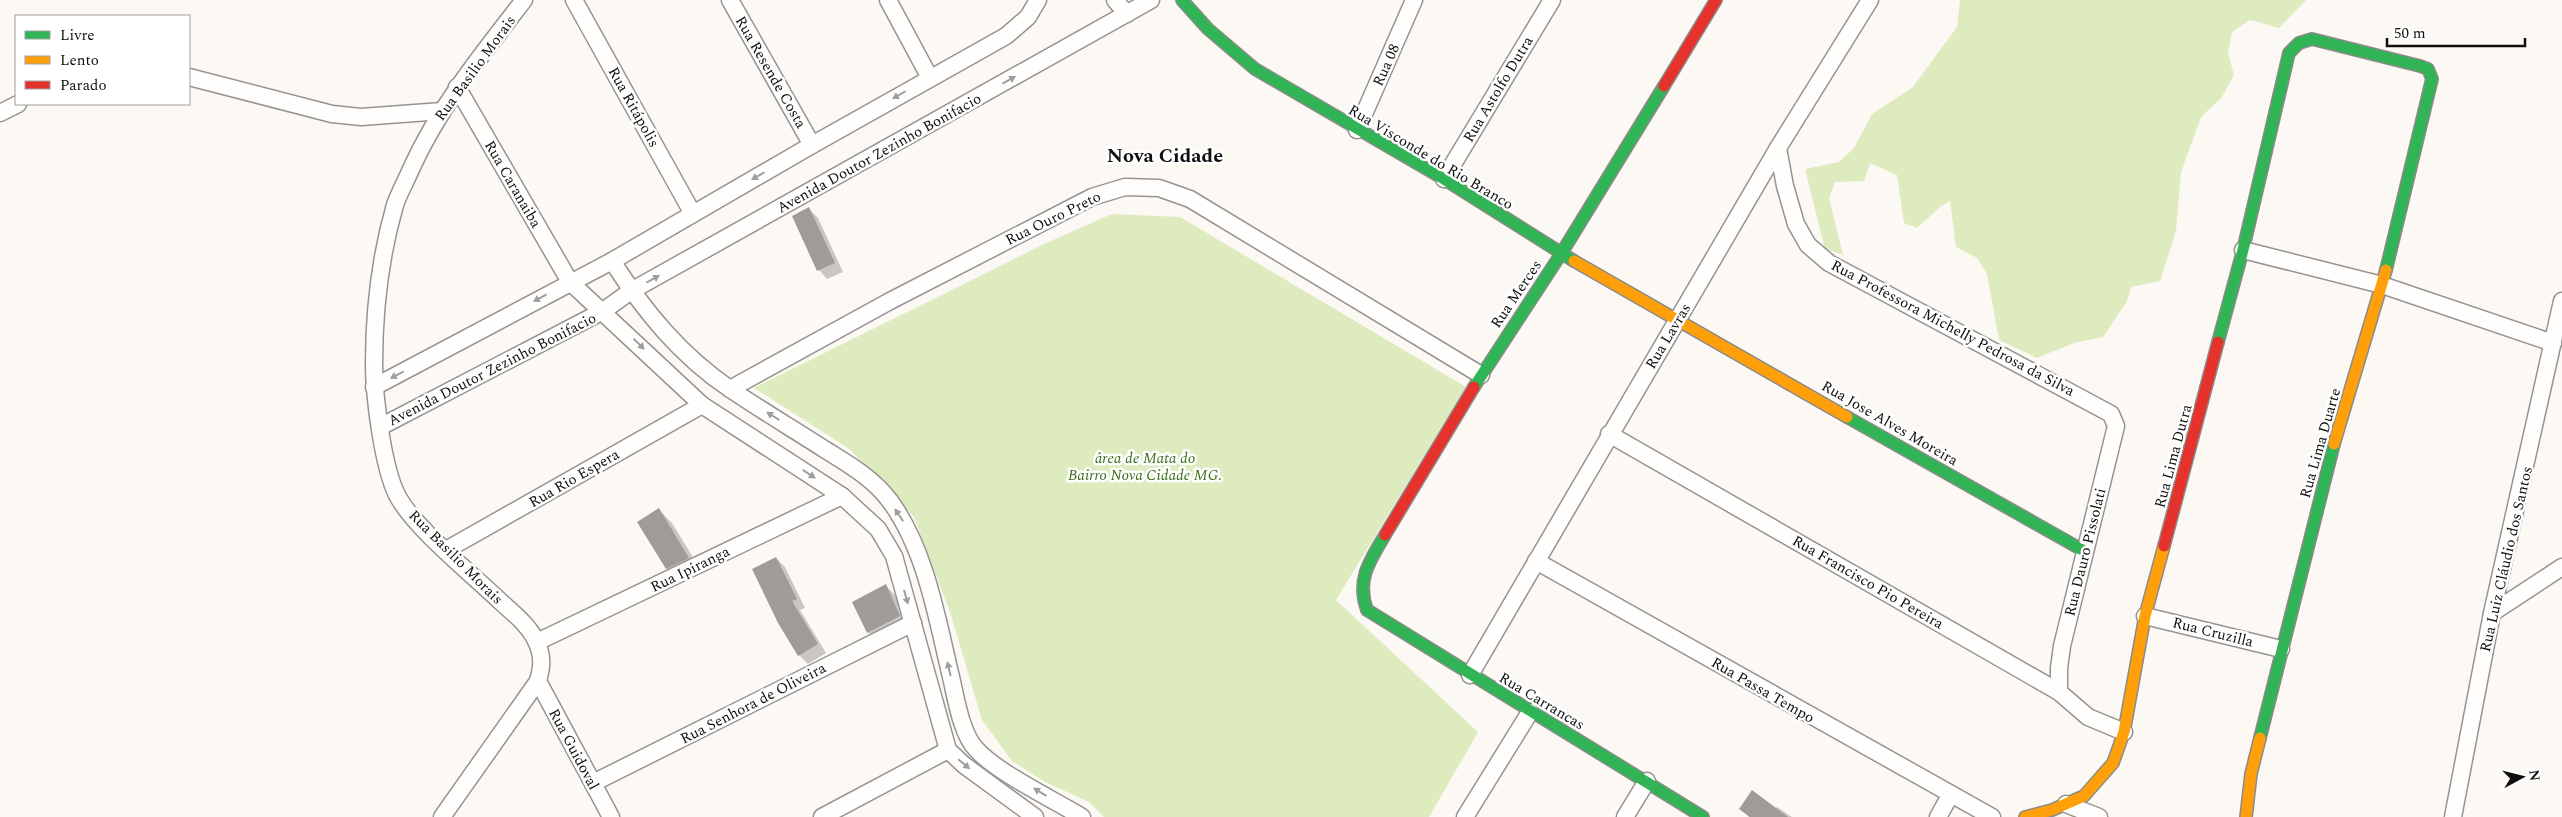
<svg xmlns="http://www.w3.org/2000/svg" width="2562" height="817" viewBox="0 0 2562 817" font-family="Spectral,serif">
<rect width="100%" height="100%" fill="#fcf8f4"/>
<!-- forest -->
<g fill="#deebbf">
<polygon points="1960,0 2306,0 2279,28 2250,20 2232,32 2228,53 2234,75 2222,97 2201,117 2181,172 2176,231 2160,281 2131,287 2127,301 2103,337 2074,343 2037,358 1999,340 1987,274 1977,258 1956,247 1950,201 1940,207 1917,228 1904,223 1897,175 1870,163 1864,181 1835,182 1829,198 1843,255 1825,249 1805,169 1839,162 1854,148 1872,114 1912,88 1957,27"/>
<polygon points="1112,214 1180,217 1466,387 1336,600 1478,732 1429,817 1104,817 1089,802 1045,782 1012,761 982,720 951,615 914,517 848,448 754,388 1044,244"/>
</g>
<!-- shadow -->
<g fill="#0003">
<polygon points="809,209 818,218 843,272 827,279 819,270"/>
<polygon points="659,510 672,523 702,572 680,582 667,569"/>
<polygon points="776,558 785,567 805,608 800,610 826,653 808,664 799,655"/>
<polygon points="886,586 895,595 908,625 877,641 868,632"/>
<polygon points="1777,807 1792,817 1749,817 1740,809 1775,809"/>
</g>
<!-- building -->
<g fill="#9f9b99">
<polygon points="809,207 835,263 817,271 792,216"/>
<polygon points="659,508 689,558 666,569 637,522"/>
<polygon points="776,557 797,599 792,601 818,644 798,656 778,623 752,569"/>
<polygon points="886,584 900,616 867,633 852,602"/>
<polygon points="1752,790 1788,817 1750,817 1739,809"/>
</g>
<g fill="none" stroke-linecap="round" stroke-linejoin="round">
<defs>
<g id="street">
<polyline points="574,0 693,214"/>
<polyline points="730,0 812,145"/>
<polyline points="888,0 930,78"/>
<polyline points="1115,0 1127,14"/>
<polyline points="189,77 332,114 361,117 442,111"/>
<polyline points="457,87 570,282 702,405 842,496 878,529 894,556 948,750 964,765 1035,817"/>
<polyline points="0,113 18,104"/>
<polyline points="1357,130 1414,0"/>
<polyline points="1778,148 1785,186 1796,224 1808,245 1829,263 2111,414 2116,426 2062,646 2059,668 2059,692"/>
<polyline points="1444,179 1552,0"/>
<polyline points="2243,250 2382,285 2553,343"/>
<path d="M 612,261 C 645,312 680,355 730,389 C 761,410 793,429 824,449 C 848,464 873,478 890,501 C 926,550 937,619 951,677 C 956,698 961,733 976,749 C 996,772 1054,800 1082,817"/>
<polyline points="374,387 612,261 812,145 1006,36 1028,17 1038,0"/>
<polyline points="730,389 890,301 1092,197 1125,187 1159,188 1190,199 1481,375"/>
<polyline points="380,427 603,311 631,291 1151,0"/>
<polyline points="1609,434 2059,692 2088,717 2124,732"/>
<polyline points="446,550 702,405"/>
<polyline points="1536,561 1992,817"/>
<polyline points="2492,613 2562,567"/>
<polyline points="2145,616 2281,649"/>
<polyline points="537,642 842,496"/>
<polyline points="1470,675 1778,148 1870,0"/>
<polyline points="538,681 611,817"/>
<polyline points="593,783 913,623"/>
<polyline points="2066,804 2099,817"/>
<path d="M 442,817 L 538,681 C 542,667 543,657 537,643 C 530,626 514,614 501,602 C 473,575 414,528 397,495 C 383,467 374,397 374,364 C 374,310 380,257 395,205 C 399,193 406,181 411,169 C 439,107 482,54 524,0"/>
<polyline points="822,817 948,750"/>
<polyline points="1465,817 1530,712"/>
<polyline points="1625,817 1647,781"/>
<polyline points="1938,817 1951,794"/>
<polyline points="2453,817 2492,613 2562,301"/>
</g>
<g id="fast">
<polyline points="1182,0 1208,29 1255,69 1444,179 1574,261"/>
<polyline points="2218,342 2243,250 2289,53 2299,43 2312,39 2420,66 2428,69 2432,79 2386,270"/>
<polyline points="1474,387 1561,254 1664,86"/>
<polyline points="1847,417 2086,552"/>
<path d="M 1385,535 C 1370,560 1356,580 1367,610 L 1703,817"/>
<polyline points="2260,738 2334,444"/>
</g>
<g id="slow">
<polyline points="1574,261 1847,417"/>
<polyline points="2334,444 2386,270"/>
<polyline points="2025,817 2052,810 2084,796 2113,763 2124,732 2145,616 2164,546"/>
<polyline points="2246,817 2251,774 2260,738"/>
</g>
<g id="jam">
<polyline points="1664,86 1716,0"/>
<polyline points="1385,535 1474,387"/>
<polyline points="2164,546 2218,342"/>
</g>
</defs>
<!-- street casing -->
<use href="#street" stroke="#969492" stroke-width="19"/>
<!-- fast casing -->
<use href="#fast" stroke="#8c8b89" stroke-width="14"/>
<!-- slow casing -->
<use href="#slow" stroke="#8c8b89" stroke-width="14"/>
<!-- jam casing -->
<use href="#jam" stroke="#8c8b89" stroke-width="14"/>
<!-- street -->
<use href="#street" stroke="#fffefd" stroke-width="16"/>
<!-- fast -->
<use href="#fast" stroke="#30b455" stroke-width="11"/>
<!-- slow -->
<use href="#slow" stroke="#ff9f0a" stroke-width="11"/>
<!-- jam -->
<use href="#jam" stroke="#e5322d" stroke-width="11"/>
</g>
<!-- one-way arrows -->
<defs><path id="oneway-solid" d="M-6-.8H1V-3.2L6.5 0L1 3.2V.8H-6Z" transform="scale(1.25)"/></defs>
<g fill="#9f9e9e">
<use href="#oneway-solid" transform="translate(1009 80) rotate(-29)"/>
<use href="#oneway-solid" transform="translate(899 95) rotate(150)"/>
<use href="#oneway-solid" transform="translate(758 176) rotate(150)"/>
<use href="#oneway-solid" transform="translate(653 279) rotate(-29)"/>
<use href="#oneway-solid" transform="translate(540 298) rotate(152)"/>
<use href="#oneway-solid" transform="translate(639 344) rotate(44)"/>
<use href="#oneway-solid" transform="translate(397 375) rotate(152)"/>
<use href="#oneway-solid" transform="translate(773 416) rotate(-148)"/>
<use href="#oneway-solid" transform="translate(809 474) rotate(33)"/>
<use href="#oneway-solid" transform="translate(899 515) rotate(-124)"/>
<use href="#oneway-solid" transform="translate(906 597) rotate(74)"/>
<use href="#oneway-solid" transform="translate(949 669) rotate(-103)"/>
<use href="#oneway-solid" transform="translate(964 764) rotate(40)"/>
<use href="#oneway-solid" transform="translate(1040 792) rotate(-149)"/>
</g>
<g text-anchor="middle" stroke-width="5" stroke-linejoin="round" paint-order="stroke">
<!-- street labels -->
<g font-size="15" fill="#0f0f0f" stroke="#fff">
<text transform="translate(1386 65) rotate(-66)" y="5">Rua 08</text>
<text transform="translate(475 68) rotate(-54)" y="5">Rua Basilio Morais</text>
<text transform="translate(771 72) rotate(60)" y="5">Rua Resende Costa</text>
<text transform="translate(1498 89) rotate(-59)" y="5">Rua Astolfo Dutra</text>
<text transform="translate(634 107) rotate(61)" y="5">Rua Ritápolis</text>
<text transform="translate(879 153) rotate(-29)" y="5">Avenida Doutor Zezinho Bonifacio</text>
<text transform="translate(1431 157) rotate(31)" y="5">Rua Visconde do Rio Branco</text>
<text transform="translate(513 184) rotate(60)" y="5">Rua Caranaiba</text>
<text transform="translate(1053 218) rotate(-26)" y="5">Rua Ouro Preto</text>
<text transform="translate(1516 294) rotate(-56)" y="5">Rua Merces</text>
<text transform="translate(1953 328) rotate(28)" y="5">Rua Professora Michelly Pedrosa da Silva</text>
<text transform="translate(1668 336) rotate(-59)" y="5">Rua Lavras</text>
<text transform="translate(492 369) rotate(-27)" y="5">Avenida Doutor Zezinho Bonifacio</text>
<text transform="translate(1890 423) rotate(30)" y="5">Rua Jose Alves Moreira</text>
<text transform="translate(2320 443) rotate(-74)" y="5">Rua Lima Duarte</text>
<text transform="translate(2173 456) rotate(-75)" y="5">Rua Lima Dutra</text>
<text transform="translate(574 478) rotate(-30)" y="5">Rua Rio Espera</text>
<text transform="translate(2085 552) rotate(-76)" y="5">Rua Dauro Pissolati</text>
<text transform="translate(456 557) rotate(45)" y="5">Rua Basilio Morais</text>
<text transform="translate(2506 559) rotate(-77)" y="5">Rua Luiz Cláudio dos Santos</text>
<text transform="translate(690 569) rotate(-26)" y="5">Rua Ipiranga</text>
<text transform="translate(1868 582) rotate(30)" y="5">Rua Francisco Pio Pereira</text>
<text transform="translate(2213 632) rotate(14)" y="5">Rua Cruzilla</text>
<text transform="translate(1763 690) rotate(30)" y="5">Rua Passa Tempo</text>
<text transform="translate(1542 701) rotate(31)" y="5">Rua Carrancas</text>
<text transform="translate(753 703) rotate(-27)" y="5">Rua Senhora de Oliveira</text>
<text transform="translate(574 749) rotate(62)" y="5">Rua Guidoval</text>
</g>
<!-- park labels -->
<g font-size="15" font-style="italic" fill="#3b6d18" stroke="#fff">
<text x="1145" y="463">ârea de Mata do<tspan x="1145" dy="17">Bairro Nova Cidade MG.</tspan></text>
</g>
<!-- district labels -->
<g font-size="20" font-weight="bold" fill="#0f0f0f" stroke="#fff">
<text x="1165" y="162">Nova Cidade</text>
</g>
</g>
<!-- legend -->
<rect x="15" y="15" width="175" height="90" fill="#ffffff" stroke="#9f9f9f"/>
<rect x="25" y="31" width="25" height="8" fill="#30b455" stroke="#9f9f9f"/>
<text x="60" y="40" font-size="15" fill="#0f0f0f">Livre</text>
<rect x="25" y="56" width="25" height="8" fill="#ff9f0a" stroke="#9f9f9f"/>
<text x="60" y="65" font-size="15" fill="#0f0f0f">Lento</text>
<rect x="25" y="81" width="25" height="8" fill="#e5322d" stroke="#9f9f9f"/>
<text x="60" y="90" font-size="15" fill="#0f0f0f">Parado</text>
<!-- north arrow -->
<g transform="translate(2522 777) rotate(83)" stroke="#ffffff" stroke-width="4" paint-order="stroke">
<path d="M0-4L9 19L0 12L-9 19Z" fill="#0f0f0f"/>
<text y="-8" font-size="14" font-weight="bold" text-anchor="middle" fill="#0f0f0f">N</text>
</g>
<!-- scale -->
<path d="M2387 38v8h138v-8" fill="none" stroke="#0f0f0f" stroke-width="2.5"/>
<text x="2394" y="38" font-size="15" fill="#0f0f0f" stroke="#ffffff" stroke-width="4" paint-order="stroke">50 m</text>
</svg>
